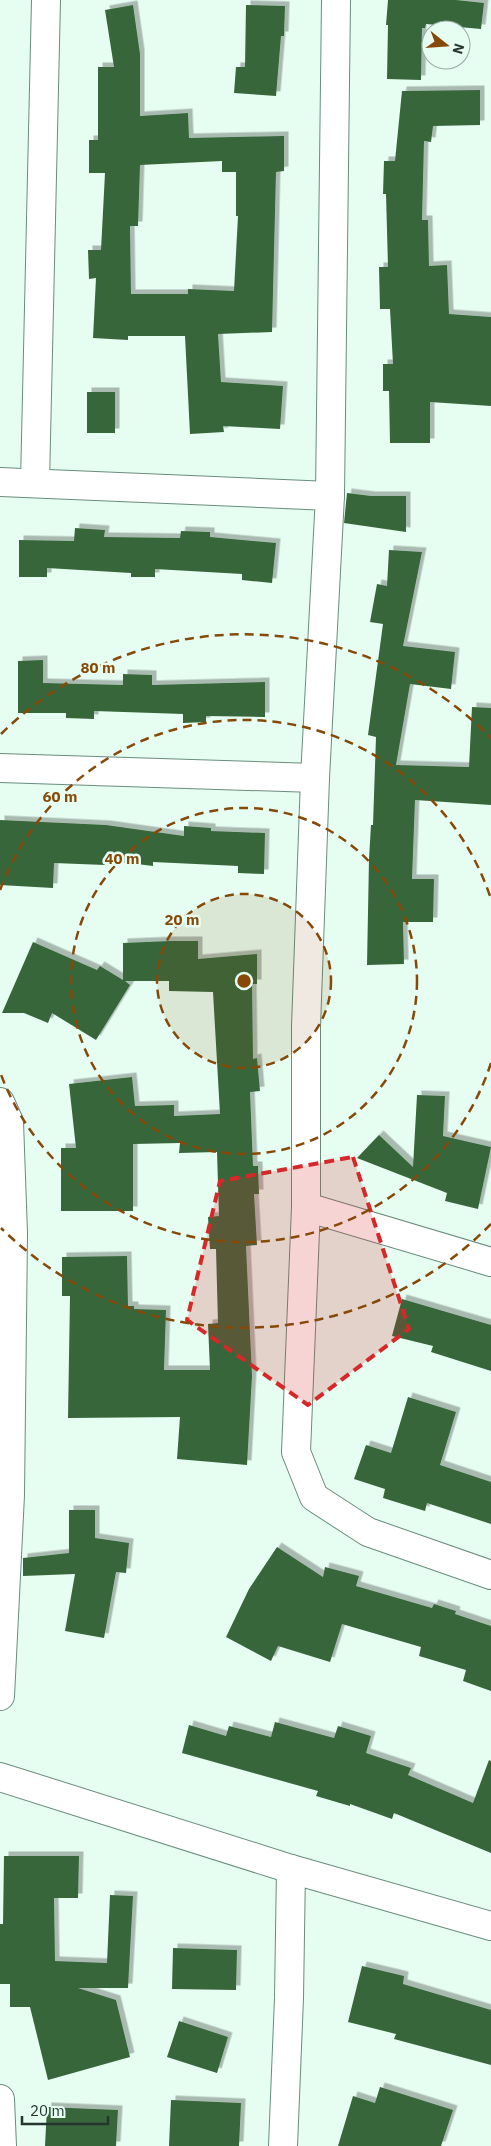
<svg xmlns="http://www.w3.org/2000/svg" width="491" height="2146" viewBox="0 0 491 2146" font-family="'IBM Plex Sans',sans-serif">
<defs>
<filter id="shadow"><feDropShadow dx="4.5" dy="-4.5" stdDeviation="0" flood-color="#0004"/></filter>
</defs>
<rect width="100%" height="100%" fill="#e6fdf2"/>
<!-- building -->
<g fill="#38663a" fill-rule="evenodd" filter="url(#shadow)">
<polygon points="388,0 456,0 484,3 481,29 426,24 425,28 422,28 421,80 387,79 388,25 386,25"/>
<path d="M 133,5 L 140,54 L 140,116 L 188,113 L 189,138 L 284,136 L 284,171 L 276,172 L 272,332 L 218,334 L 221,382 L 283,386 L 280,429 L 223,426 L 224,432 L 190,434 L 185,336 L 128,336 L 128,340 L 93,338 L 96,278 L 89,279 L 88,250 L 101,250 L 105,173 L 89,173 L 89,140 L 98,140 L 98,67 L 114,67 L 105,10 ZM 222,161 L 222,172 L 236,172 L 236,216 L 238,216 L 234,291 L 188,289 L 188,294 L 131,294 L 130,226 L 138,226 L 140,165 Z"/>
<polygon points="246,5 285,6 284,36 281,36 276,96 234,93 236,67 245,67"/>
<polygon points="480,90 480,125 433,126 431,142 424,141 422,220 428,220 429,266 447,265 449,314 491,317 491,406 430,402 430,443 390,443 389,391 383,391 383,364 393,364 390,309 380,309 379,267 388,267 386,194 383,194 384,161 395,161 402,91"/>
<rect x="87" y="392" width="28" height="41"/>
<polygon points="347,493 371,496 406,496 406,532 344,523"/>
<polygon points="75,528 105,530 104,537 180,538 181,531 210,532 210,537 276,543 272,583 242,580 242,574 155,569 155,577 131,577 131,573 47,568 47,577 19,577 19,540 74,541"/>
<polygon points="389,550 422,552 403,646 455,652 451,689 410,684 396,765 469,767 472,707 491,708 491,805 415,800 412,879 434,879 433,922 403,922 404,964 367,965 369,859 371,825 373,825 376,737 368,735 383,624 370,622 377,584 387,586"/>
<polygon points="43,660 43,683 123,685 123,674 152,675 152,685 265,682 265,717 206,716 206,722 183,723 183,714 94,711 94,719 66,718 66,713 18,713 18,661"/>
<polygon points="0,820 106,825 184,836 184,826 211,828 211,831 265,833 264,874 238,873 238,866 153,862 153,866 105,860 105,865 54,863 53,888 0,885"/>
<polygon points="170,941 198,941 198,959 257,954 257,984 252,984 253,1059 257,1058 260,1091 250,1092 253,1166 258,1166 259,1194 254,1194 257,1245 246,1246 252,1376 247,1465 177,1459 180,1417 68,1418 70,1296 62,1296 62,1257 127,1256 128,1306 134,1306 134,1309 166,1310 164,1370 210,1370 208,1324 218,1323 216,1249 210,1249 208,1217 219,1216 217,1152 179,1153 180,1143 133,1144 133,1211 61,1211 61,1148 76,1148 69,1084 132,1077 135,1106 174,1105 174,1116 220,1114 213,992 169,991 169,981 125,981 130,985 96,1040 52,1013 48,1023 24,1013 2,1013 33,942 97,970 100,966 123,980 123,943"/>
<polygon points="417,1095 445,1096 443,1136 491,1147 478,1209 445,1201 447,1193 357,1158 379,1135 413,1167"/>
<polygon points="402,1299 491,1325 491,1371 431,1352 433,1346 392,1336"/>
<polygon points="408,1397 456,1412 440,1465 491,1482 491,1524 427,1503 425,1511 383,1498 385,1489 354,1479 366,1445 391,1453"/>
<polygon points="69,1510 95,1510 95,1538 129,1543 126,1573 116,1572 104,1638 65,1631 75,1574 23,1576 23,1558 69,1553"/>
<polygon points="277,1547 323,1577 325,1567 359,1576 356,1586 432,1608 434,1604 456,1611 455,1614 491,1626 491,1691 463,1681 466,1670 419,1656 421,1647 342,1624 330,1662 278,1646 271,1661 226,1637 249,1589"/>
<polygon points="275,1722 334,1738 338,1726 371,1736 366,1753 411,1768 408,1775 473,1803 489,1760 491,1761 491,1853 394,1813 392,1819 350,1804 350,1806 316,1796 318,1791 182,1753 189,1725 226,1736 229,1726 271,1737"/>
<polygon points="4,1856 79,1856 78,1898 54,1898 55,1961 107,1963 110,1895 133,1896 128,1988 78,1988 116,2000 130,2057 48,2080 30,2007 10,2007 10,1984 0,1984 0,1924 3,1924"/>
<polygon points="173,1948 237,1950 236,1990 172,1989"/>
<polygon points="362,1966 404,1976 403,1984 491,2010 491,2065 394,2039 396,2034 348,2022"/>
<polygon points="179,2021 228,2037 217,2073 167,2057"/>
<polygon points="380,2087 453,2110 441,2146 338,2146 353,2096 375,2103"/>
<polygon points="171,2100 241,2103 239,2146 169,2146"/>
<polygon points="47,2107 118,2110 116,2146 45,2146"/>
</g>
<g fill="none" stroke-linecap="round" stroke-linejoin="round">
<defs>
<g id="street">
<polyline points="336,0 330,496 315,778 306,1027 306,1207 296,1452 314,1497 368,1532 491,1575"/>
<polyline points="0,482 330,496"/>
<polyline points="35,483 46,0"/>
<polyline points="0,768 315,778"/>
<polyline points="0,1102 9,1122 13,1233 10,1495 0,1696"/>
<polyline points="306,1207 491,1262"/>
<polyline points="0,1777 291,1869 491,1926"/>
<polyline points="0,2099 2,2146"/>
<polyline points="283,2146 289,1998 291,1869"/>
</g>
</defs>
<!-- street casing -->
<use href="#street" stroke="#698d7d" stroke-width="30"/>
<!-- street -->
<use href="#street" stroke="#fff" stroke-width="28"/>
</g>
<!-- marked area -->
<path fill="#d62828" fill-opacity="0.2" stroke="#d62828" stroke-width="4" stroke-dasharray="10 6" stroke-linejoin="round" d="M 353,1157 L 409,1329 L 308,1405 L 187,1320 L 220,1181 Z"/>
<!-- distance rings -->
<circle cx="244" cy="981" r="87" fill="#864907" fill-opacity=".12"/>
<g fill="none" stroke="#864907" stroke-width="2.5" stroke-dasharray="9 6">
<circle cx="244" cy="981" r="87"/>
<circle cx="244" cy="981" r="173"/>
<path d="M491 1063A260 260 0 0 1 0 1072M0 890A260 260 0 0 1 491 899"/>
<path d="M491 1224A346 346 0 0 1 1 1228M1 734A346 346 0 0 1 491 738"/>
</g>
<circle cx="244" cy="981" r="8" fill="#864907" stroke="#e6fdf2" stroke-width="2.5"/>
<g font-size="15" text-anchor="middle" font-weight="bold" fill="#864907" stroke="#e6fdf2" stroke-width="5" stroke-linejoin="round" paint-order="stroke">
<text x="98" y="673">80 m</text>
<text x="60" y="802">60 m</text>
<text x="122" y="864">40 m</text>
<text x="182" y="925">20 m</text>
</g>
<!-- north arrow -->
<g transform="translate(446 45) rotate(107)"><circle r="24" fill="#e6fdf2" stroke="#99ada4"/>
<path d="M0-4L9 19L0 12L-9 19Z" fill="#864907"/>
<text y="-8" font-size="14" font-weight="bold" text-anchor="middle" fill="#26362f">N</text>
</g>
<!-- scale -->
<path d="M22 2116v8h86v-8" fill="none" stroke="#26362f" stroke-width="2.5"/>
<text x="30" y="2116" font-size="15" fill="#26362f" stroke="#e6fdf2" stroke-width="4" paint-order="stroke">20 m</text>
</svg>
